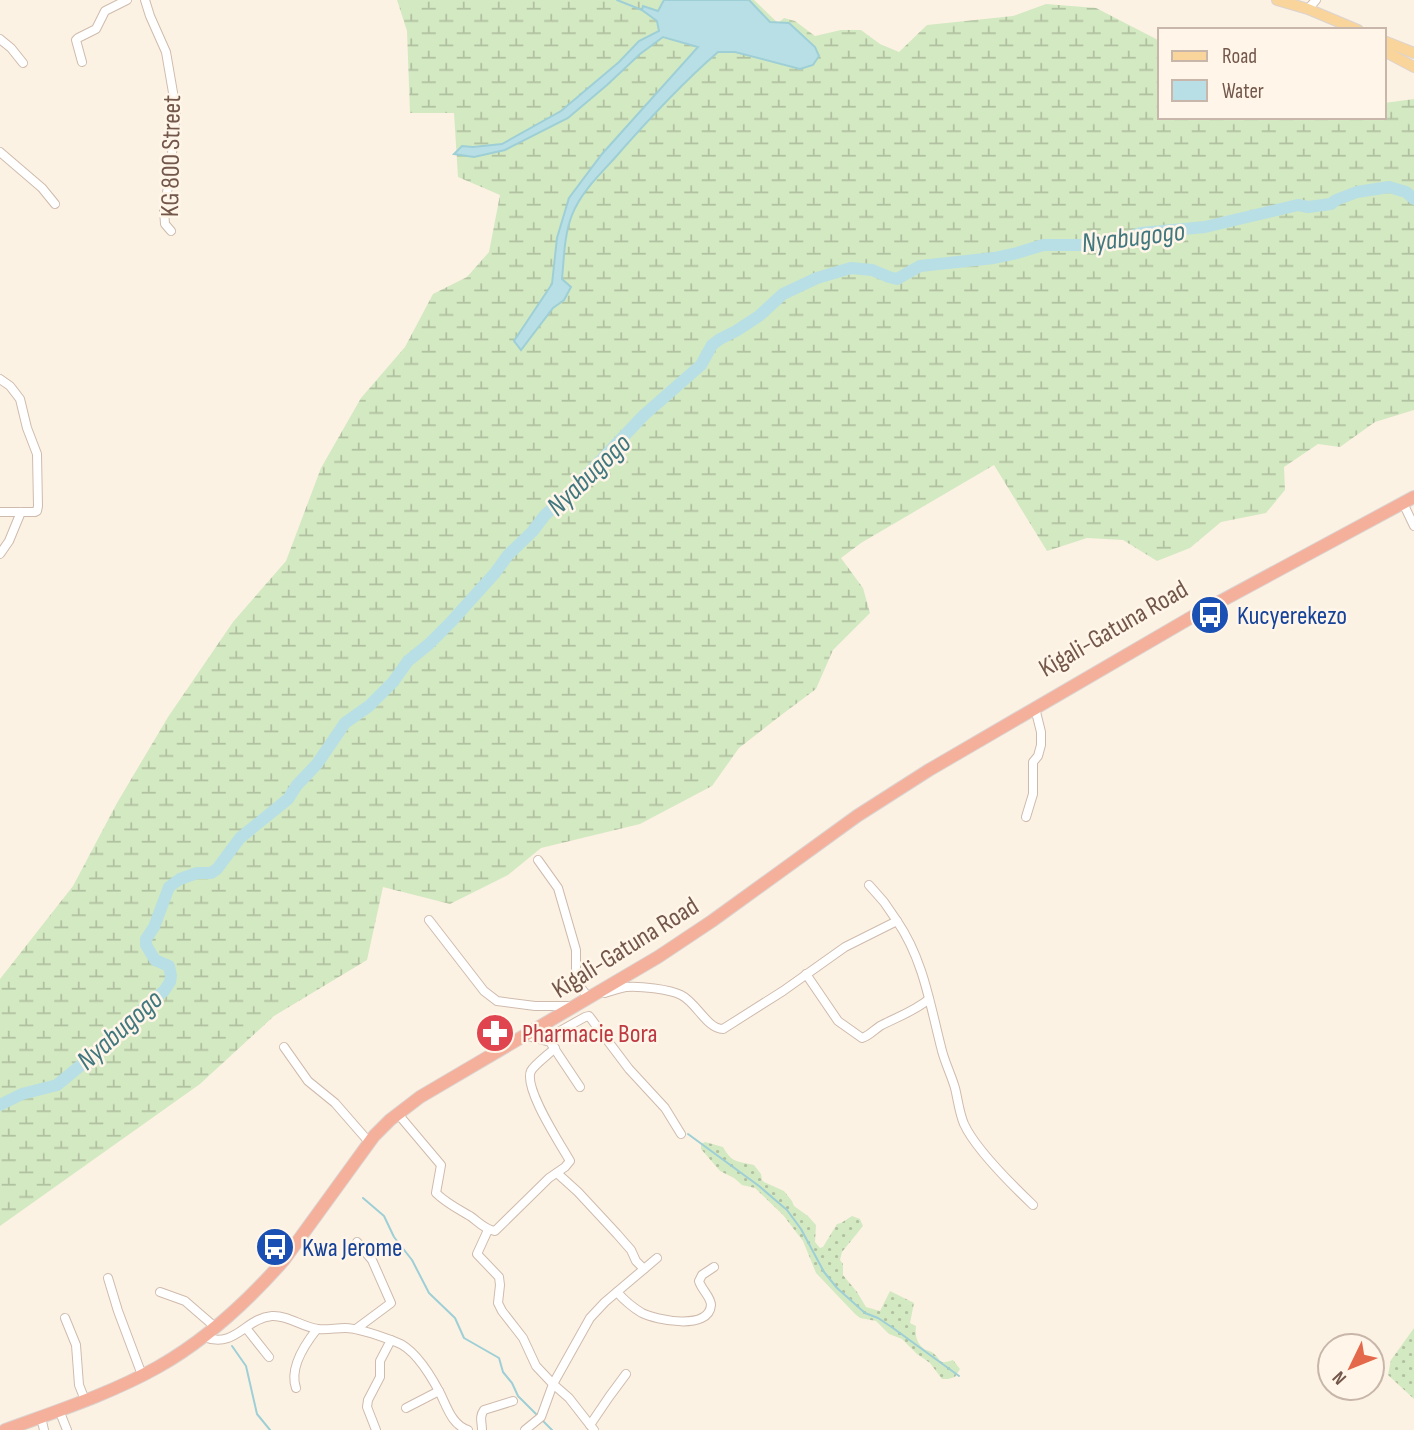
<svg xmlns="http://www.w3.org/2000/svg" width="1414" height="1430" viewBox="0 0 1414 1430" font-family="'Sofia Sans Condensed',sans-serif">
<defs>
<pattern id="grass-dots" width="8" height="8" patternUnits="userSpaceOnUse" patternTransform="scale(1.75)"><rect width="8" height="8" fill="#d3e9c2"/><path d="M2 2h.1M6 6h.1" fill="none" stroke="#b0c0a0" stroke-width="1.8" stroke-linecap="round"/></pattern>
<pattern id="wetland-marsh" width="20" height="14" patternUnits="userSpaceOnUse" patternTransform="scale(1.75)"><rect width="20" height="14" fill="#d3e9c2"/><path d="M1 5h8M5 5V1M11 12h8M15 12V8" fill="none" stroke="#b0c0a0"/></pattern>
</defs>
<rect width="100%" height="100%" fill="#fcf2e3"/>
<!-- grass -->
<g fill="url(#grass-dots)">
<path d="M 705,1142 L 723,1147 C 732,1163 737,1161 754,1165 L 761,1174 L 762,1180 L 764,1182 L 784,1191 L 792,1201 L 794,1206 L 808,1216 L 816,1225 L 815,1242 L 820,1248 L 823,1247 L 837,1224 L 841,1223 L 852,1216 L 860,1219 L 863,1226 L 842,1252 L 840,1260 L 843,1264 L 843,1275 L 857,1292 L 866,1307 L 880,1311 L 890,1291 L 914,1303 L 910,1323 L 916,1326 C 915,1334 916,1342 923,1348 C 926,1351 930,1350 933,1353 C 943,1361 937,1365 953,1360 L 960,1369 L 955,1377 L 948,1379 L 942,1379 L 930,1363 L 917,1354 L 902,1339 L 889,1334 L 876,1321 L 860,1318 L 855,1314 L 816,1273 L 803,1241 L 783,1215 L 755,1188 L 742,1185 L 734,1178 L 720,1171 L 701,1149 L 701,1144 Z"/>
<polygon points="1414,1328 1414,1399 1388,1375 1391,1360"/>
</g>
<!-- wetland -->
<polygon fill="url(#wetland-marsh)" points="397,0 754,0 778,23 784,18 795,21 815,36 841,30 861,30 880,44 899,52 927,25 1013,16 1046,4 1096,8 1160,41 1160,117 1384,117 1384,103 1414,99 1414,410 1375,422 1340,447 1318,444 1284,467 1285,490 1266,513 1221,522 1190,548 1157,561 1123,540 1087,538 1047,551 994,465 861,543 841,558 863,588 870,613 833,650 816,689 780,716 739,748 712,786 640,824 541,848 508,875 450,904 383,887 367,960 274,1016 200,1084 0,1226 0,979 73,886 117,803 168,717 233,622 286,561 321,468 361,398 405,347 433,294 467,277 489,252 500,195 458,177 454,113 410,113 407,31"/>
<!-- water -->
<path fill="#b8dfe5" stroke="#9ecfd6" stroke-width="2" d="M 664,0 L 749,0 L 770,22 L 789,23 L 815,47 L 819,56 L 813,65 L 800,69 L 735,52 L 718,52 C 680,85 646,122 613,160 C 598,176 580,194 572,215 C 564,235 564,259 562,279 L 571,287 L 564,300 L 553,308 L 521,350 L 514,341 L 552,284 L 557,238 L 569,198 L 602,154 L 698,47 L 663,37 L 640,54 L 607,85 L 568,118 L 505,150 L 474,157 L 454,154 L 462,146 L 473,147 L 502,144 L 561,111 L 619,62 L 639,41 L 659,31 L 657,21 L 642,10 L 643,6 L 658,11 Z"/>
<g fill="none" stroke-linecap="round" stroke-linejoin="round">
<!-- stream -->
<g stroke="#9ecfd6" stroke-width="2">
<polyline points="617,0 642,10"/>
<polyline points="688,1134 759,1186 787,1210 801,1229 824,1272 837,1288 865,1313 878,1318 893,1328 959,1376"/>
<polyline points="363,1198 384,1216 394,1237 412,1260 429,1293 455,1318 464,1338 499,1358 503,1372 512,1383 518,1396 536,1414"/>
<polyline points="232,1346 246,1366 257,1414 270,1430"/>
<polyline points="543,1421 552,1430"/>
</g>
<!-- river -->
<polyline stroke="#b8dfe5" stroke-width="12" points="0,1105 22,1094 57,1085 120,1033 131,1019 164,991 170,982 171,976 169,966 155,960 146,945 146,939 154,927 169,887 180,879 197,873 211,873 217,869 240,838 288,799 297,785 317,764 345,723 369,706 393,682 408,661 429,644 451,622 495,573 508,555 532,532 545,515 568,495 644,415 701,365 712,345 720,339 736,331 759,316 783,294 817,278 851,268 872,270 889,277 897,279 920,266 994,258 1017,253 1043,245 1102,245 1141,233 1205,227 1298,205 1308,207 1331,204 1336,200 1357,192 1389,187 1406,192 1414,199"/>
<defs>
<g id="minor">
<polyline points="145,0 150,16 166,52 176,110 170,175 164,210 165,224 171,231"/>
<polyline points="1308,9 1316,0"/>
<polyline points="0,39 11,48 23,63"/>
<polyline points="82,62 76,40 78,38 96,29 105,11 127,0"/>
<polyline points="0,152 42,188 55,204"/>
<polyline points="0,379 10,386 20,399 27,428 37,454 38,506 37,511 35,512 0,512"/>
<polyline points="1403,503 1414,526"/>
<polyline points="0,554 9,541 21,512"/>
<polyline points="1026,817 1033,794 1033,762 1038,756 1041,745 1041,732 1035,708"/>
<polyline points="538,860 558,888 576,950 576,976 578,984 588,997 592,996"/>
<polyline points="869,885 884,902 897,921"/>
<polyline points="429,920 484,991 497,1001 535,1006 570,1006"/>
<path d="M 806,974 L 838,1021 L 862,1038 C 869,1036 874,1030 880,1026 C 897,1017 915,1011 929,999"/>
<path d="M 605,993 C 612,991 619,988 626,987 C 640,986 669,989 681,995 C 696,1002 707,1029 723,1029 L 783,991 L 845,947 L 897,921 C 923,959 930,1004 941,1047 C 944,1061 951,1074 955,1088 C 958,1100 959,1112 964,1124 C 976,1150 1012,1185 1033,1205"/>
<polyline points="524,1035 550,1042 580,1087"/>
<polyline points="544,1040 585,1017 589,1016 629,1069 665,1108 681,1134"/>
<polyline points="284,1047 308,1081 335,1103 369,1142"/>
<path d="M 398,1114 L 441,1165 L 436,1193 C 446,1203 458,1209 470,1216 C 479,1222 484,1229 495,1231 L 549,1178 L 565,1167 L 570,1161 C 561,1145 523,1088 531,1071 C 534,1065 549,1054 555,1048"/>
<polyline points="557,1173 578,1192 617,1234 631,1250 636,1261 644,1269"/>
<polyline points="488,1230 477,1254 499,1277 500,1285 498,1303 502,1311 523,1338 536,1366 553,1384 569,1398 594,1430"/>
<polyline points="108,1278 118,1311 142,1375"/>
<polyline points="160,1292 185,1301 215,1327"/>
<path d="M 617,1292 C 624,1300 632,1307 642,1313 C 656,1320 709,1331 711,1305 C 711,1297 701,1289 699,1281 L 702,1275 L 714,1267"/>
<polyline points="65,1318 76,1345 79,1385 85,1400"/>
<polyline points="246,1328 269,1357"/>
<polyline points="356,1329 391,1303 372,1260 357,1242"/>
<path d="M 204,1337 C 236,1349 245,1318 272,1316 C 288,1315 302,1327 318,1329 C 327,1330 336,1328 345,1328 C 358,1328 383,1337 396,1342 C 414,1348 431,1376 440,1393 C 447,1407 452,1425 468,1430"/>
<path d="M 296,1388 C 289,1368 305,1344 317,1329"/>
<polyline points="406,1408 439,1391"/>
<polyline points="59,1410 67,1430"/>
<polyline points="41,1417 44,1430"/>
<polyline points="590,1425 609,1397 626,1374"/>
<polyline points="376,1430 367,1407 368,1400 380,1377 380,1361 391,1340"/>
<path d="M 482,1430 C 482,1422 479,1417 484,1410 L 513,1401"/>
<polyline points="525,1430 541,1417 553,1384 590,1318 605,1302 657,1258"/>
</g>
<g id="major">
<polyline points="1277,0 1308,9 1358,30"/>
<polyline points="1384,41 1414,53"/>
<polyline points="1384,51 1414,67"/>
</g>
<path id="highway" d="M 5,1430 C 57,1411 110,1394 158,1367 C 206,1340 248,1301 284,1260 L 374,1136 L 390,1120 L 420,1097 L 658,957 L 712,921 L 857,816 L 929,770 L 1197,614 L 1414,497"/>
</defs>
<!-- minor casing -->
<use href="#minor" stroke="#cfbbad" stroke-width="10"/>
<!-- major casing -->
<use href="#major" stroke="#dbd3d0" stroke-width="12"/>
<!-- highway casing -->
<use href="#highway" stroke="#dbd3d0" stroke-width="14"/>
<!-- minor -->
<use href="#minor" stroke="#fff" stroke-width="8"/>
<!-- major -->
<use href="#major" stroke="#f9d59c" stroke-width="10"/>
<!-- highway -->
<use href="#highway" stroke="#f5b09b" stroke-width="12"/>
</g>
<!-- icons -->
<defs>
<symbol id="bus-disc" viewBox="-11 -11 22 22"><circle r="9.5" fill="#1a4fb4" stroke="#fff6e9"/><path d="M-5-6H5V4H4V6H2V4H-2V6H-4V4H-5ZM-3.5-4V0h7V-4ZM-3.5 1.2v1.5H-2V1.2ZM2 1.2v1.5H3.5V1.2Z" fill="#fff"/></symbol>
<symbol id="pharmacy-disc" viewBox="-11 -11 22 22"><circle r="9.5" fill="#e0444e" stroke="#fff6e9"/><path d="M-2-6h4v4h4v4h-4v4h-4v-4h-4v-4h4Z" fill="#fff"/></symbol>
</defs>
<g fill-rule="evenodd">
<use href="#bus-disc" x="1188" y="593" width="44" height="44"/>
<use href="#pharmacy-disc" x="473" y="1011" width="44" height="44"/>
<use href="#bus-disc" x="253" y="1225" width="44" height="44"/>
</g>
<g text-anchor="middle" stroke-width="5" stroke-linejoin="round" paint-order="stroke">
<!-- street labels -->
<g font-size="26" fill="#73574a" stroke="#fff6e9">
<text transform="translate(170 156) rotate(-89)" y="9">KG 800 Street</text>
<text transform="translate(1113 628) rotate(-30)" y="9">Kigali-Gatuna Road</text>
<text transform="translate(625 947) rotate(-32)" y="9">Kigali-Gatuna Road</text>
</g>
<!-- transit labels -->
<g font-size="26" fill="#164399" stroke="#fff6e9" text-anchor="start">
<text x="1237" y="624">Kucyerekezo</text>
<text x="302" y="1256">Kwa Jerome</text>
</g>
<!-- health labels -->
<g font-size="26" fill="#be3a42" stroke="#fff6e9" text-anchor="start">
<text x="522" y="1042">Pharmacie Bora</text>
</g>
<!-- water labels -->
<g font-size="28" font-style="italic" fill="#41777f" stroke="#fff6e9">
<text transform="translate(1133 236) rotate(-7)" y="10">Nyabugogo</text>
<text transform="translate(588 474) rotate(-44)" y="10">Nyabugogo</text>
<text transform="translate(119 1029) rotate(-42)" y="10">Nyabugogo</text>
</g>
</g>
<!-- legend -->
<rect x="1158" y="28" width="228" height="91" fill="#fff6e9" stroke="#c7b6a9" stroke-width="2"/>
<rect x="1172" y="51" width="35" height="10" fill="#f9d59c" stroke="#c7b6a9" stroke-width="2"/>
<text x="1222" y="63" font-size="21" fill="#73574a">Road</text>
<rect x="1172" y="80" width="35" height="21" fill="#b8dfe5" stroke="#c7b6a9" stroke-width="2"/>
<text x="1222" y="98" font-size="21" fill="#73574a">Water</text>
<!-- north arrow -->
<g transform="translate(1351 1367) rotate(227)"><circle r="33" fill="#fff6e9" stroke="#c7b6a9" stroke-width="2"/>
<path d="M0-5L12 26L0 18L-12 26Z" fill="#e4694a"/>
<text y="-10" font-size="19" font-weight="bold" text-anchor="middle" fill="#73574a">N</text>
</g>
</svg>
